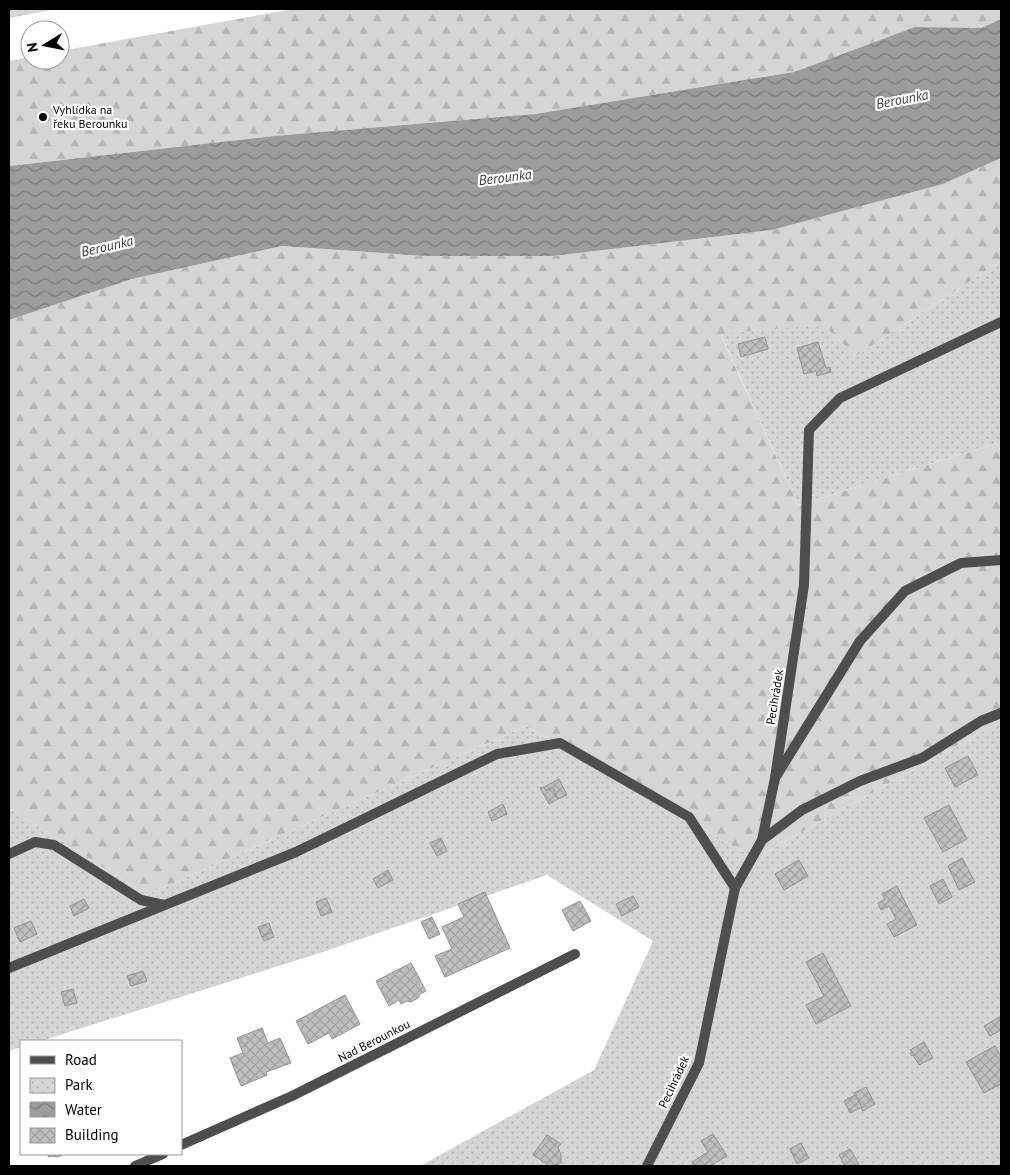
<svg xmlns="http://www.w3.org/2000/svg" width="1010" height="1175" viewBox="0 0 1010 1175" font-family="'PT Sans',sans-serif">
<defs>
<pattern id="forest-firs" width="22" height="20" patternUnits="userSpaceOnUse" patternTransform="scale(1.25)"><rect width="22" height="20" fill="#d5d5d5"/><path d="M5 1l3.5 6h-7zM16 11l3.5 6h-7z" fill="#b5b5b5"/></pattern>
<pattern id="park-dots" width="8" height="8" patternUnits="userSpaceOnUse" patternTransform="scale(1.25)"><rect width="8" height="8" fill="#d5d5d5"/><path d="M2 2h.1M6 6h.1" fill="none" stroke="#b5b5b5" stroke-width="1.8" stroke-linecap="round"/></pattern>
<pattern id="water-waves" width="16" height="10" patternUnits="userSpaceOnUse" patternTransform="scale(1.25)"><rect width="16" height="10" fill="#9c9c9c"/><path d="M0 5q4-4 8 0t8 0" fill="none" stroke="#7d7d7d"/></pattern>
<pattern id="building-cross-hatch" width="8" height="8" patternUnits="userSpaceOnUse" patternTransform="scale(1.25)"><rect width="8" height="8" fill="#bebebe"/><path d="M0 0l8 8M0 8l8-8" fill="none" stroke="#a2a2a2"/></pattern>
</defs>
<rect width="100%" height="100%" fill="#fff"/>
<!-- forest -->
<g fill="url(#forest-firs)">
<polygon points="9,9 58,9 9,18"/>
<polygon points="293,9 1001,9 1001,19 981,28 915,27 794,72 535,114 274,136 9,166 9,61 30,57 30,60 60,60 60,51"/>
<polygon points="1001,158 1001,261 856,356 822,324 721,335 798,505 1001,442 1001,721 766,852 754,858 526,726 147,895 9,808 9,320 132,279 282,246 424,256 553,256 772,230 943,184"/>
</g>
<!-- park -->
<g fill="url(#park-dots)">
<polygon points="1001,261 1001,442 798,505 721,334 822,324 856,356"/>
<polygon points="1001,721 1001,1166 420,1166 594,1070 653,941 547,875 323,952 41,1041 21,1041 21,1047 9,1051 9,808 147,895 526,726 754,858 766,852"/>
</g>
<!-- water -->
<polygon fill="url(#water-waves)" points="1001,19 1001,158 943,184 772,230 553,256 424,256 282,246 132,279 9,320 9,166 274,136 535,114 794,72 915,27 981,28"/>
<!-- building -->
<g fill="url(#building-cross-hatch)" stroke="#929292">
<polygon points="765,337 768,349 741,357 738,344"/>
<polygon points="818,342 826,368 830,367 831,372 817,376 816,371 804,374 797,348"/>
<polygon points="968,756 978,775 955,787 945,768"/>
<polygon points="559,779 567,795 558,799 552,787 546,791 544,787"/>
<polygon points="544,787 546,791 552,787 558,799 549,804 540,788"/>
<polygon points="503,804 507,814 492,821 488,812"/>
<polygon points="949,805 967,839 943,852 924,818"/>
<polygon points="441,838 447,851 437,856 430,843"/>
<polygon points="962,858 975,882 959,890 948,866"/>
<polygon points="799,860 808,876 784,890 775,874"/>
<polygon points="388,870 393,880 378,888 373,879"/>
<polygon points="943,879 952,897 939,904 930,886"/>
<polygon points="897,886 917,925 894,937 887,924 896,919 889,906 881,910 878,903 885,899 882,894"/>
<polygon points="485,892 510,948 445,977 435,956 452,949 442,927 464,917 458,904"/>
<polygon points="633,896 639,907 622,916 616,904"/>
<polygon points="326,898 332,912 321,916 316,902"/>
<polygon points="84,899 89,908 74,916 70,906"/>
<polygon points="580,901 591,921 573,931 562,910"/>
<polygon points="432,917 440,934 429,939 421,922"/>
<polygon points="31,921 37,934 20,942 14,928"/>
<polygon points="269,923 272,932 262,937 258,927"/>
<polygon points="272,932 274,937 264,941 262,937"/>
<polygon points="823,953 851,1006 816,1024 806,1005 824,996 806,962"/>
<polygon points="411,963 426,991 420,994 418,998 411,1002 407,1001 401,1004 399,1000 389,1006 376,981"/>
<polygon points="143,971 147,981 131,986 127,976"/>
<polygon points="73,989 77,1003 65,1006 61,992"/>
<polygon points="345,995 360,1024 332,1039 329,1033 308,1044 296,1021"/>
<polygon points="1001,1016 1001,1030 990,1036 984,1026"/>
<polygon points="262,1028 268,1043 280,1038 291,1063 266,1072 267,1075 241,1086 230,1058 243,1053 237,1038"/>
<polygon points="924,1042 933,1058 919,1065 913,1055 912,1056 910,1053 912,1052 910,1050"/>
<polygon points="995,1046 1001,1057 1001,1084 984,1093 966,1062"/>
<polygon points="866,1087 875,1104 863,1111 854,1093"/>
<polygon points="855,1095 862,1107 850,1113 844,1101"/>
<polygon points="713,1134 727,1156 710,1166 694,1166 692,1162 708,1152 701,1141"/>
<polygon points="547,1135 561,1144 558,1147 561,1155 561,1163 553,1166 545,1166 547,1164 533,1155"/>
<polygon points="801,1143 809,1158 797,1164 790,1149"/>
<polygon points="850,1149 860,1166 845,1166 839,1155"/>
<polygon points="47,1154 64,1154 58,1157 52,1156 49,1157"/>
</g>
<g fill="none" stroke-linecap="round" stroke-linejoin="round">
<!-- lane -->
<g stroke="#4e4e4e" stroke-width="10">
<polyline points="775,778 860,641 905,591 961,563 1001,560"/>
<polyline points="762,840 802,810 860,781 922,758 981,721 1001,713"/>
</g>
<!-- street -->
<g stroke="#4e4e4e" stroke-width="10">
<polyline points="9,854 35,842 54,845 141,900 164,905"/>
<polyline points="9,968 296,852 497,754 560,743 689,817 735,888"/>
<polyline points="181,1145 292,1096 575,954"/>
<polyline points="135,1166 163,1154"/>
<polyline points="647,1166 699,1063 735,888 762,840 775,778 804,585 809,430 840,398 1001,322"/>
</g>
</g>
<!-- markers -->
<circle fill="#000" stroke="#fff" stroke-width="2" cx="43" cy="117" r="5"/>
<g text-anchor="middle" stroke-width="4.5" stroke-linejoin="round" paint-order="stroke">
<!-- poi labels -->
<g font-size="12" fill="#000" stroke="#fff" text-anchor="start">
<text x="53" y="114">Vyhlídka na<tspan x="53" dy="14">řeku Berounku</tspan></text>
</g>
<!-- street labels -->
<g font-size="12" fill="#000" stroke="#fff">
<text transform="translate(775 697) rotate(-81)" y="4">Pecihrádek</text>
<text transform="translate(374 1041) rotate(-27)" y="4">Nad Berounkou</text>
<text transform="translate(674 1082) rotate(-65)" y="4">Pecihrádek</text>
</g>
<!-- water labels -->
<g font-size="14" font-style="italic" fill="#3d3d3d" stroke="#fff">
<text transform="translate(902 99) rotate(-11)" y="5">Berounka</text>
<text transform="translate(505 177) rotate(-7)" y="5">Berounka</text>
<text transform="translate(107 246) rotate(-13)" y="5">Berounka</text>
</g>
</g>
<!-- border -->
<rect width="1010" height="1175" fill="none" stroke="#000000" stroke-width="20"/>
<!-- legend -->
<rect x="20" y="1040" width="162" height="115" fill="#ffffff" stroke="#999999"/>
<rect x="30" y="1056" width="25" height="8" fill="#4e4e4e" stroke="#999999"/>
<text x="65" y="1065" font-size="15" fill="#000000">Road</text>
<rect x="30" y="1078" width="25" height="15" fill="url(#park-dots)" stroke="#999999"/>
<text x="65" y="1090" font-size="15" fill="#000000">Park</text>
<rect x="30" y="1102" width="25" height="15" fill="url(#water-waves)" stroke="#999999"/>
<text x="65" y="1115" font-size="15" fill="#000000">Water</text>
<rect x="30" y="1128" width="25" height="15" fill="url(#building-cross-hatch)" stroke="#999999"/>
<text x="65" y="1140" font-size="15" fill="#000000">Building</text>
<!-- north arrow -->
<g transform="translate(45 45) rotate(260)"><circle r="24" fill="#ffffff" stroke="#999999"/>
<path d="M0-4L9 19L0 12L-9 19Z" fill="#000000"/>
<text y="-8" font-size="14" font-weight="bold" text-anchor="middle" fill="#000000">N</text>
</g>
</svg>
